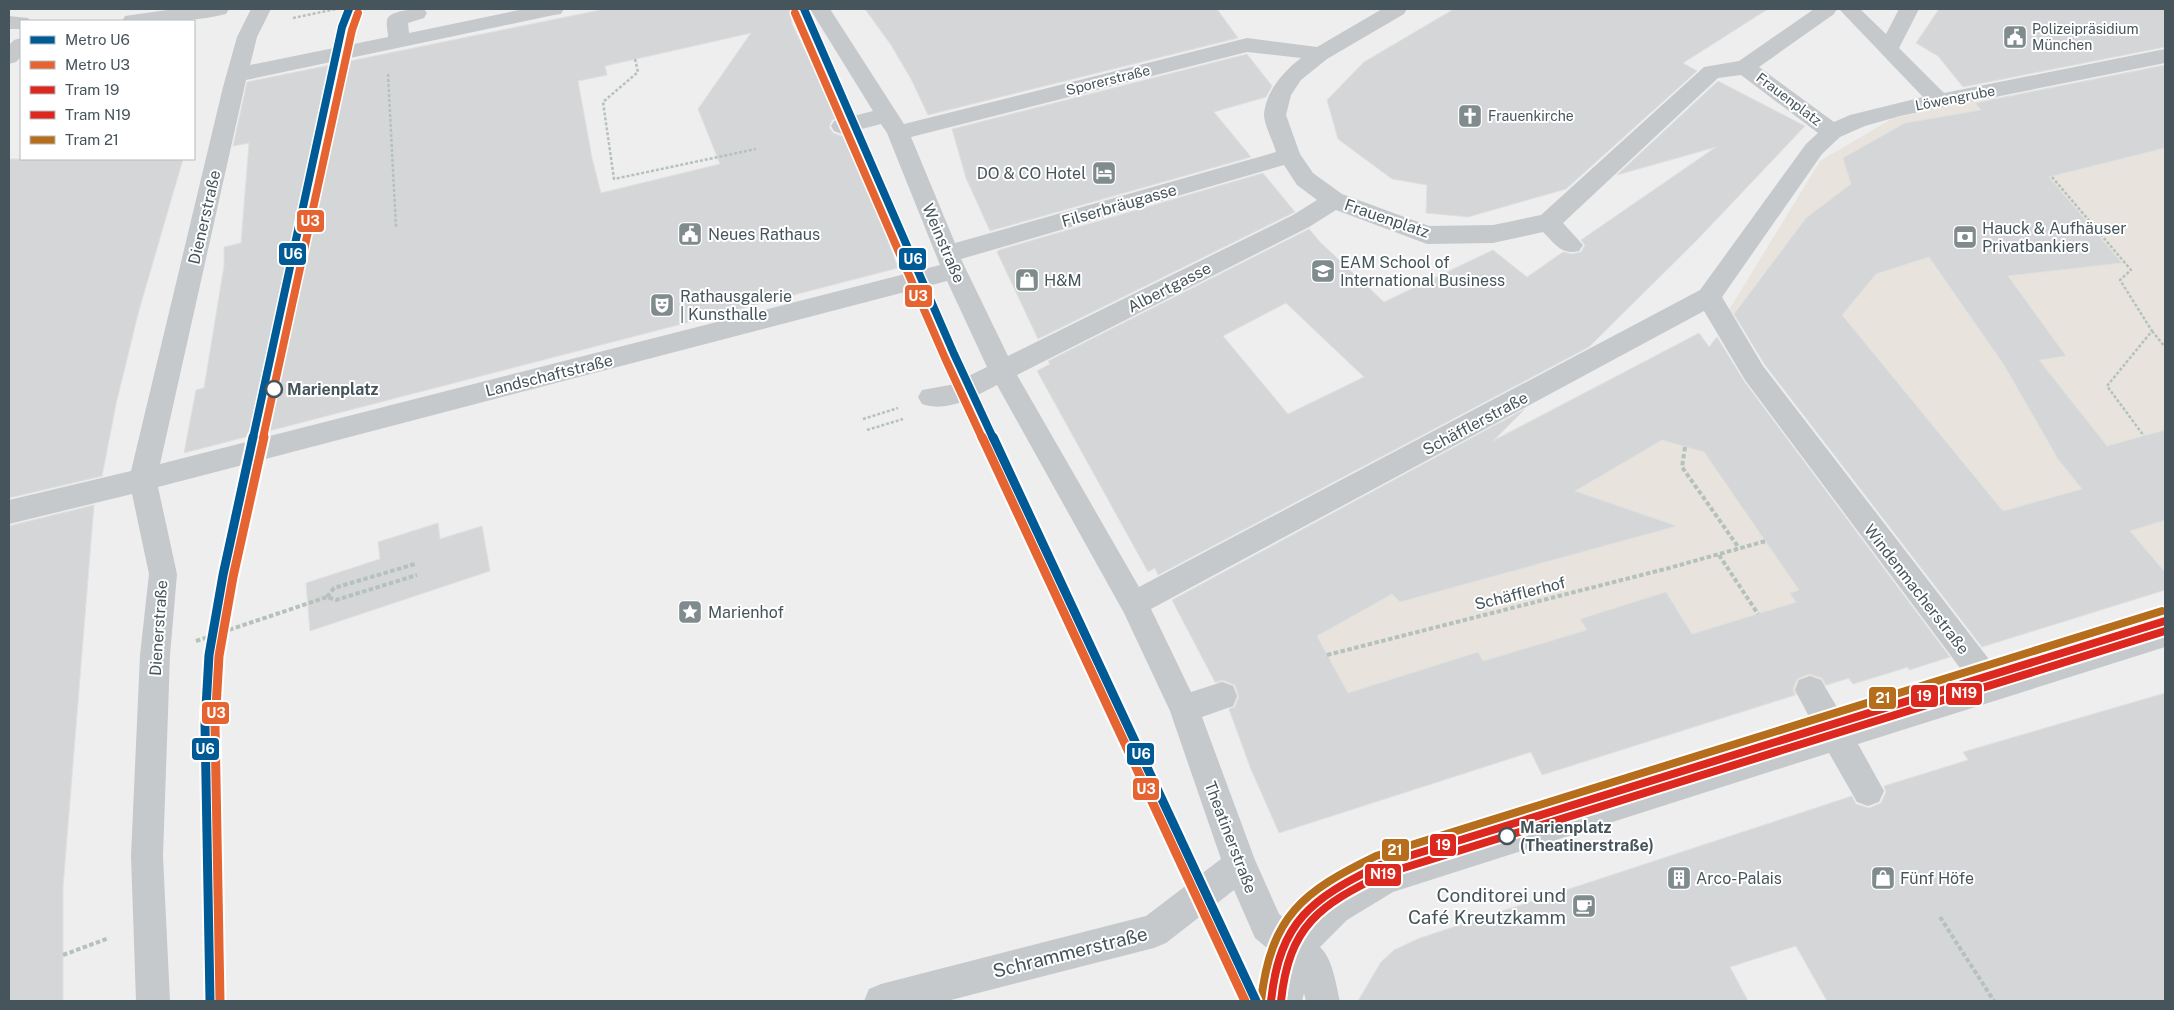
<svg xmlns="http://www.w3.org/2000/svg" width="2174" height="1010" viewBox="0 0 2174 1010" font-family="'Public Sans',sans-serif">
<rect width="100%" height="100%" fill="#efeeee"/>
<!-- commercial -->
<g fill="#e8e4dd">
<polygon points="2165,65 2165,590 1985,646 1729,310 1820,161 1893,118"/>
<polygon points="1699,333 1876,567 1937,658 1853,684 1848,679 1542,775 1530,752 1279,833 1250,767 1234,718 1174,605"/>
</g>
<!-- building -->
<g fill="#d5d6d7" stroke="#e0e0e1" fill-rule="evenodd">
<path d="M 605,9 L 790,9 L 792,24 L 838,118 L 832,120 L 829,127 L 833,133 L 841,136 L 846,135 L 859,162 L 898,268 L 184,453 L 196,390 L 204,388 L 224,266 L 224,247 L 241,243 L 249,143 L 233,146 L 247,82 ZM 751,33 L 698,109 L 720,164 L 601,193 L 592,158 L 578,81 L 607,75 L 605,66 Z"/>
<polygon points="865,9 1217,9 1238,38 928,115 911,79 891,45"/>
<polygon points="1454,9 1768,9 1683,63 1697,71 1566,189 1468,217 1426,213 1427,185 1392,179 1338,139 1327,100 1364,62"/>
<polygon points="1939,9 2165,9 2165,47 1963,87 1938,56 1916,43"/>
<polygon points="1247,54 1272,86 1266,97 1214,112 1251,157 990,231 966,178 952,129"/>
<path d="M 2165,65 L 2165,148 L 2049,177 L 2122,263 L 2008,276 L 2066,356 L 2039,360 L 2107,446 L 2165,430 L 2165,520 L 2130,531 L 2165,572 L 2165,590 L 1982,647 L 1765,365 L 1734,314 L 1806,218 L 1851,184 L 1843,158 L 1905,123 L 1981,110 L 1975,103 ZM 1929,257 L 2004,365 L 2058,459 L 2082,489 L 2003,511 L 1842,315 L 1876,274 Z"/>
<path d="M 1718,81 L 1805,126 L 1698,239 L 1589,347 L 1158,575 L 1155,568 L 1148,572 L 1037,371 L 1050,364 L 1048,361 L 1309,229 L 1320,242 L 1384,302 L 1493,250 L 1527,277 L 1563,252 L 1573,254 L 1581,252 L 1585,245 L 1581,240 L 1716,147 L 1617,175 ZM 1286,303 L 1364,377 L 1288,414 L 1223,336 Z"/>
<polygon points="9,159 183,159 138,314 116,404 102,476 9,498"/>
<polygon points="1263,173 1295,212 1038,339 997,252 999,250"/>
<path d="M 1699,333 L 1709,347 L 1717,337 L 1744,381 L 1950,657 L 1909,670 L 1908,667 L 1853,684 L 1849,678 L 1826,685 L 1822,678 L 1809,674 L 1797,679 L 1793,689 L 1795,695 L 1542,775 L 1531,752 L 1279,833 L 1250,767 L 1229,709 L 1235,707 L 1239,697 L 1235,685 L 1223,680 L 1215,682 L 1172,600 L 1525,409 L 1493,441 ZM 1662,440 L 1704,452 L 1799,590 L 1790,593 L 1796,602 L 1692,634 L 1666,592 L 1580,619 L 1587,630 L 1483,661 L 1478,652 L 1348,693 L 1317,636 L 1392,594 L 1400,602 L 1677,526 L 1575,491 Z"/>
<polygon points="94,505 63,887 63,1001 9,1001 9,526"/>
<polygon points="438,523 440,539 482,526 490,571 310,631 306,583 380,559 378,542"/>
<polygon points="2165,693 2165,1001 1827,1001 1796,946 1730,967 1748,1001 1358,1001 1381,962 1394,950 1420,938 1852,796 1856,804 1869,808 1881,803 1886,792 1884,786 1968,760 1963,752"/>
</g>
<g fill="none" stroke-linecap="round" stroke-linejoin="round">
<!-- path-far1 -->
<g stroke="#b4c2bb" stroke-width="2.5" stroke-dasharray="3 2" stroke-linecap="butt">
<polyline points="293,18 336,9"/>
<polyline points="635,59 638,72 603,102 614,179 756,149"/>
<polyline points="388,74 396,228"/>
<polyline points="2052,177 2131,270 2120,280 2152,331 2107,386 2144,436"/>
<polyline points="2152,331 2165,347"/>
<polyline points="863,419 898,408"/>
<polyline points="867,430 903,419"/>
</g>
<!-- path -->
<g stroke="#b4c2bb" stroke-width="4" stroke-dasharray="4.5 2.5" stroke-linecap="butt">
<polyline points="1685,447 1682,467 1739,548"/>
<polyline points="1719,555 1758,614"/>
<polyline points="327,597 334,588 415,564"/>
<polyline points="196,641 327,597 336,600 417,575"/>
<polyline points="1327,655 1669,568 1766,541"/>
<polyline points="1940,917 1994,1001"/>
<polyline points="63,955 109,938"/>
</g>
<!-- minor -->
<g fill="#c5c9cb" fill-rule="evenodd">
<path d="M 174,9 L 229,9 L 226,14 C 193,22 156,23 122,21 L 125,16 Z"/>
<path d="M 251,9 L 271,9 L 257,37 L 250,65 L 388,37 C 388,32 386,25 387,20 C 389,10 416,9 424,9 L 427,13 L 424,18 L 408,23 L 409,33 L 524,9 L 564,9 L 561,14 L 554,15 L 246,80 L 160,464 L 940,265 L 887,133 L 881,124 L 842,134 L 834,131 L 831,126 L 834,121 L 873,111 L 810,9 L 830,9 L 904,124 L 1247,38 L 1317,47 L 1382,9 L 1407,9 L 1404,14 L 1327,59 L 1301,80 L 1291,95 L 1286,115 L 1300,154 L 1313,173 L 1342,194 L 1429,226 L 1493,225 L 1541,215 L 1704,67 L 1739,61 L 1814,9 L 1837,9 L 1834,14 L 1759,67 L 1834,122 L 1850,115 L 1923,97 L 1839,9 L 1860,9 L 1886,34 L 1899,9 L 1919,9 L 1899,48 L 1944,93 L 2165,49 L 2165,63 L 1900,116 L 1865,126 L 1840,137 L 1822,154 L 1722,297 L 1763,366 L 1998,671 L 2165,621 L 2165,647 L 1858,744 L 1884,791 L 1879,802 L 1868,806 L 1857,802 L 1829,753 L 1393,892 L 1347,920 L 1320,947 C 1333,959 1336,985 1340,1001 L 1306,1001 L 1304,993 L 1302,1001 L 1268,1001 L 1278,957 L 1255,938 L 1234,890 L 1166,943 L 1154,948 L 947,1001 L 864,1001 L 869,989 L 881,984 L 1146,916 L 1221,859 L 1170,711 L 1124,613 L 997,385 C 973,397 949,413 922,404 L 918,397 L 922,390 L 950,385 L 987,367 L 947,281 L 158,487 L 177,574 L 170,655 L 163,856 L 170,1001 L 136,1001 L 131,856 L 140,655 L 149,574 L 132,494 L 9,524 L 9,500 L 131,471 L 223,87 L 237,37 ZM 1247,52 L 1301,58 C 1284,71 1266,91 1264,114 C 1264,125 1273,141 1276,152 L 955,243 L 911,137 ZM 1741,75 L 1818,133 L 1806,144 L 1700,290 L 1139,587 L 1017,375 L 1309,227 L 1336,210 L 1427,244 L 1493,243 L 1543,232 C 1554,243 1562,256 1579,251 L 1583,245 L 1563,223 L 1718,78 ZM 1284,165 L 1297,185 L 1317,200 L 1293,215 L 1008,356 L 961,259 ZM 1704,311 L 1745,380 L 1969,680 L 1844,719 L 1821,680 L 1810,676 L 1799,680 L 1795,690 L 1815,728 L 1387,862 C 1352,876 1317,896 1294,926 L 1279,914 L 1255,860 L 1202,717 L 1233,706 L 1237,696 L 1233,686 L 1222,682 L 1191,692 L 1151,609 Z"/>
<polygon points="9,16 28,18 30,21 21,21 21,29 10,29"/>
<polygon points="21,38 21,57 16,62 9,64 9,45 14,40"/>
</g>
<defs>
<path id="tram-1" d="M 1271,1001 C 1280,921 1311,899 1380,865 L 2165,621"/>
<path id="tram-2" d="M 1281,1001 C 1289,926 1319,905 1384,874 L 2165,631"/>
<path id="tram-3" d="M 1261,1001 C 1271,916 1302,892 1376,856 L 2162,611"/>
</defs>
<!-- tram-1 casing -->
<use href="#tram-1" stroke="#fff" stroke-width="12"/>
<!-- tram-2 casing -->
<use href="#tram-2" stroke="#fff" stroke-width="12"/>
<!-- tram-3 casing -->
<use href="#tram-3" stroke="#fff" stroke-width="12"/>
<!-- tram-1 -->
<use href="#tram-1" stroke="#dc281e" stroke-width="8"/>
<!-- tram-2 -->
<use href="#tram-2" stroke="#dc281e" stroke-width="8"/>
<!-- tram-3 -->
<use href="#tram-3" stroke="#b66e1c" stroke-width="8"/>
<defs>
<g id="metro-1-far1">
<polyline points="804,9 954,354 993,438"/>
<polyline points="253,438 342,27 349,9"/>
</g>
<g id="metro-1">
<polyline points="993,437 1256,1001"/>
<polyline points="210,1001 205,725 209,655 223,575 253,437"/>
</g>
<g id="metro-2-far1">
<polyline points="795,13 945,358 982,438"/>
<polyline points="263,438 352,30 358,13"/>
</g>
<g id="metro-2">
<polyline points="982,437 1245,1001"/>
<polyline points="220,1001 215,725 219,656 233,577 264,437"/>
</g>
</defs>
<!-- metro-1-far1 casing -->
<use href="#metro-1-far1" stroke="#fff" stroke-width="11"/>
<!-- metro-1 casing -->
<use href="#metro-1" stroke="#fff" stroke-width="13"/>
<!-- metro-2-far1 casing -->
<use href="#metro-2-far1" stroke="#fff" stroke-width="11"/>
<!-- metro-2 casing -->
<use href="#metro-2" stroke="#fff" stroke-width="13"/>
<!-- metro-1-far1 -->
<use href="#metro-1-far1" stroke="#005a96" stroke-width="8"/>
<!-- metro-1 -->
<use href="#metro-1" stroke="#005a96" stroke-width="9"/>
<!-- metro-2-far1 -->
<use href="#metro-2-far1" stroke="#e66432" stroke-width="8"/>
<!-- metro-2 -->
<use href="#metro-2" stroke="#e66432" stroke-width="9"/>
</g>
<!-- icons -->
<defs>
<symbol id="civic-square" viewBox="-11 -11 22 22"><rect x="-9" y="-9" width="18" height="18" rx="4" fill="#808b8e" stroke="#fff"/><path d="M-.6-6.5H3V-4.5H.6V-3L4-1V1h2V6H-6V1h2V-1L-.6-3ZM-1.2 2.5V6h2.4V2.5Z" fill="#fff"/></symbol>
<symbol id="church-square" viewBox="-11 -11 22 22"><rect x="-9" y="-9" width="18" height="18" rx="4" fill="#808b8e" stroke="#fff"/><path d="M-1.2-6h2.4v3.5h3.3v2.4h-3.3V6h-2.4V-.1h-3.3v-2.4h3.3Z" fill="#fff"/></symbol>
<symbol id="hotel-square" viewBox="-11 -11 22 22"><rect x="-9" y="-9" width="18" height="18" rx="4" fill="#808b8e" stroke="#fff"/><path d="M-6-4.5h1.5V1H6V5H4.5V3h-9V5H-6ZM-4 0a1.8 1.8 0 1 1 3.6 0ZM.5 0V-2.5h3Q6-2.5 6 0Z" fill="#fff"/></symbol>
<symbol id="bank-square" viewBox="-11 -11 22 22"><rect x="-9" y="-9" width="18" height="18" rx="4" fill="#808b8e" stroke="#fff"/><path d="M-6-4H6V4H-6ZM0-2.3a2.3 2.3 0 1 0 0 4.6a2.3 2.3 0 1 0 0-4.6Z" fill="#fff"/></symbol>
<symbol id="school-square" viewBox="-11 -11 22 22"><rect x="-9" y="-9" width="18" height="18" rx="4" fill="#808b8e" stroke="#fff"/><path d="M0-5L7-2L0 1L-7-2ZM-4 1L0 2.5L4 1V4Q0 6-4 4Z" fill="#fff"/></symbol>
<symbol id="shop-square" viewBox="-11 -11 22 22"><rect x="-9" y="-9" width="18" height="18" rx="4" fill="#808b8e" stroke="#fff"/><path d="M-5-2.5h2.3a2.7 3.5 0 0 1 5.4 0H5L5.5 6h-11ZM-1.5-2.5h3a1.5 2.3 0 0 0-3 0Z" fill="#fff"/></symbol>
<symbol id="theatre-square" viewBox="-11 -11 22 22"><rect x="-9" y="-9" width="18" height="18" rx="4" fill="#808b8e" stroke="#fff"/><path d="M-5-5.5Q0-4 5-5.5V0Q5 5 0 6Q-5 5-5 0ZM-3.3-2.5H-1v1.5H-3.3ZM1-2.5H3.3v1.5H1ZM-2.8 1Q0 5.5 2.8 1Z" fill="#fff"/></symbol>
<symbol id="sight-square" viewBox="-11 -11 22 22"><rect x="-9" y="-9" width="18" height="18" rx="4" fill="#808b8e" stroke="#fff"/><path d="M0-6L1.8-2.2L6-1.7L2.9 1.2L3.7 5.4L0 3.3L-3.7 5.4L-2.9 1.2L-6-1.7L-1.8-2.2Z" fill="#fff"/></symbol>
<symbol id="building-square" viewBox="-11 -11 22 22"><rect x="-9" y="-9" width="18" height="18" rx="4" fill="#808b8e" stroke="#fff"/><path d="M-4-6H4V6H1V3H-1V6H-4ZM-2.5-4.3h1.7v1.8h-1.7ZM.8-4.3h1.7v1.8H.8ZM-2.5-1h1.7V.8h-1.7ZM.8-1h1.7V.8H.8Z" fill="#fff"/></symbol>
<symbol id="cafe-square" viewBox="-11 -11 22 22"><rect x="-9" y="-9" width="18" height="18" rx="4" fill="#808b8e" stroke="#fff"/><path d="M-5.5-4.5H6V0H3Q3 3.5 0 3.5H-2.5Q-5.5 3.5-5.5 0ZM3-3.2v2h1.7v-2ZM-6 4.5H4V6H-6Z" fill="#fff"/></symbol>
</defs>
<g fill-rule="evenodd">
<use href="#civic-square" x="2001" y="23" width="28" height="28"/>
<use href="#church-square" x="1456" y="102" width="28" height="28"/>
<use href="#hotel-square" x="1090" y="159" width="28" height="28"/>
<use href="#civic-square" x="676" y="220" width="28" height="28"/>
<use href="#bank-square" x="1951" y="223" width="28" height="28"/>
<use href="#school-square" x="1309" y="257" width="28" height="28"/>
<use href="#shop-square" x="1013" y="266" width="28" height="28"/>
<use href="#theatre-square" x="648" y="291" width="28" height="28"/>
<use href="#sight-square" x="676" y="598" width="28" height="28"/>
<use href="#building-square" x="1665" y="864" width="28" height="28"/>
<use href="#shop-square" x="1869" y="864" width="28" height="28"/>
<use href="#cafe-square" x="1570" y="892" width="28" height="28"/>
</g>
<!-- markers -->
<g fill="#fff" stroke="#45555b" stroke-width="2.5">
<circle cx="274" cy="389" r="8"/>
<circle cx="1507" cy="836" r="8"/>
</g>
<g text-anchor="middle" stroke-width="4" stroke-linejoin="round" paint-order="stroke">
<!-- far-poi labels -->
<g font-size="14" fill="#45555b" stroke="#fff" text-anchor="start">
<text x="2032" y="34">Polizeipräsidium<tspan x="2032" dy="16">München</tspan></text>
<text x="1488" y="121">Frauenkirche</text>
</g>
<!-- far-street labels -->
<g font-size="14" fill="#45555b" stroke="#fff">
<text transform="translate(1108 80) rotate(-14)" y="5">Sporerstraße</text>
<text transform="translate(1955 98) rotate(-11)" y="5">Löwengrube</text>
<text transform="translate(1789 99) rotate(37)" y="5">Frauenplatz</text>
</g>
<!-- poi labels -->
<g font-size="16" fill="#45555b" stroke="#fff" text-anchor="start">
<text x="1086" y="179" text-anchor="end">DO &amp; CO Hotel</text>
<text x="1982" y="234">Hauck &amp; Aufhäuser<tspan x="1982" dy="18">Privatbankiers</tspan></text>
<text x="708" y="240">Neues Rathaus</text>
<text x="1340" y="268">EAM School of<tspan x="1340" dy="18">International Business</tspan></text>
<text x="1044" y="286">H&amp;M</text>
<text x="680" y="302">Rathausgalerie<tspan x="680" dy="18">| Kunsthalle</tspan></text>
<text x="708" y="618">Marienhof</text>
<text x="1696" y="884">Arco-Palais</text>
<text x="1900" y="884">Fünf Höfe</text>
</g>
<!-- street labels -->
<g font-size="16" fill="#45555b" stroke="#fff">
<text transform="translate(1119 205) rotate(-16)" y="6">Filserbräugasse</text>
<text transform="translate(204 217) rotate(-77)" y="6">Dienerstraße</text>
<text transform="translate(1387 218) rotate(19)" y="6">Frauenplatz</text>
<text transform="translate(944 243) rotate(67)" y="6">Weinstraße</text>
<text transform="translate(1169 287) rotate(-27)" y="6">Albertgasse</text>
<text transform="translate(549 375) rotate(-14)" y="6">Landschaftstraße</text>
<text transform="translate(1475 423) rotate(-28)" y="6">Schäfflerstraße</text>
<text transform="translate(1917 589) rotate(52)" y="6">Windenmacherstraße</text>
<text transform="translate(1520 593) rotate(-14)" y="6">Schäfflerhof</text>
<text transform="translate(158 628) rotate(-86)" y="6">Dienerstraße</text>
<text transform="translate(1231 837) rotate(69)" y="6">Theatinerstraße</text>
</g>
<!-- stop labels -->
<g font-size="16" font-weight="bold" fill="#45555b" stroke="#fff" text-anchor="start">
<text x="287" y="395">Marienplatz</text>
<text x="1520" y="833">Marienplatz<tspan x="1520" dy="18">(Theatinerstraße)</tspan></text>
</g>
<!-- near-poi labels -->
<g font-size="19" fill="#45555b" stroke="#fff" text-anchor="end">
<text x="1566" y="902">Conditorei und<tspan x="1566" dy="22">Café Kreutzkamm</tspan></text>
</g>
<!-- near-street labels -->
<g font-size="19" fill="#45555b" stroke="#fff">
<text transform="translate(1070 952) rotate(-14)" y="7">Schrammerstraße</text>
</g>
</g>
<g stroke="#fff" stroke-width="2">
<rect x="296" y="209" width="29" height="24" rx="5" fill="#e66432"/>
<rect x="278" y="242" width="29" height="24" rx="5" fill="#005a96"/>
<rect x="898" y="247" width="29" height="24" rx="5" fill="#005a96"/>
<rect x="904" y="284" width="29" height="24" rx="5" fill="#e66432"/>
<rect x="1945" y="682" width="38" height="24" rx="5" fill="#dc281e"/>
<rect x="1910" y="684" width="29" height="24" rx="5" fill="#dc281e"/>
<rect x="1868" y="686" width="29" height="24" rx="5" fill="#b66e1c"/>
<rect x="201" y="701" width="29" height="24" rx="5" fill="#e66432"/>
<rect x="191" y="737" width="29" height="24" rx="5" fill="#005a96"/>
<rect x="1126" y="742" width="29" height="24" rx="5" fill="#005a96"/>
<rect x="1132" y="777" width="28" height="24" rx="5" fill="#e66432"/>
<rect x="1429" y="833" width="28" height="24" rx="5" fill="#dc281e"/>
<rect x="1381" y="838" width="29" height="24" rx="5" fill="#b66e1c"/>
<rect x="1364" y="863" width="38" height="24" rx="5" fill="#dc281e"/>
</g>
<g font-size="14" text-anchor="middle" font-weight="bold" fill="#fff">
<text x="310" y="226">U3</text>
<text x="293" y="259">U6</text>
<text x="913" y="264">U6</text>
<text x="918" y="301">U3</text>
<text x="1964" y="698">N19</text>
<text x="1924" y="701">19</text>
<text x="1883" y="703">21</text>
<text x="216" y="718">U3</text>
<text x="205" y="754">U6</text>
<text x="1141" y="759">U6</text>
<text x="1146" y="794">U3</text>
<text x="1443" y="850">19</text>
<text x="1395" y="855">21</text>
<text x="1383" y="879">N19</text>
</g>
<!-- border -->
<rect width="2174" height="1010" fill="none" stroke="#45555b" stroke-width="20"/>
<!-- legend -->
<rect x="20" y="20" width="175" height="140" fill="#ffffff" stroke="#b5bbbd"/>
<rect x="30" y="36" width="25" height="8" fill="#005a96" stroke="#b5bbbd"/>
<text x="65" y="45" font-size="15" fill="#45555b">Metro U6</text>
<rect x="30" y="61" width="25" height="8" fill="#e66432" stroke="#b5bbbd"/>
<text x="65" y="70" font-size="15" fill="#45555b">Metro U3</text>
<rect x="30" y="86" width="25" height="8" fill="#dc281e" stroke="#b5bbbd"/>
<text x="65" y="95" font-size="15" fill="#45555b">Tram 19</text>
<rect x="30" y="111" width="25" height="8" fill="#dc281e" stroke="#b5bbbd"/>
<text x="65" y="120" font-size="15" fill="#45555b">Tram N19</text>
<rect x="30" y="136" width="25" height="8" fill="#b66e1c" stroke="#b5bbbd"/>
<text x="65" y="145" font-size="15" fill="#45555b">Tram 21</text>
</svg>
